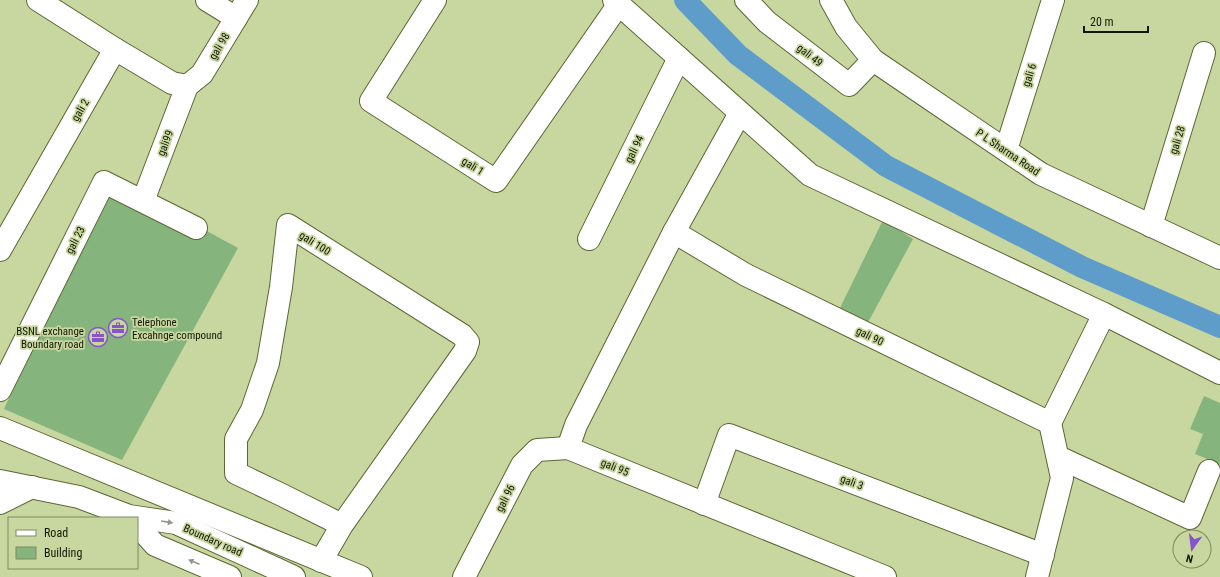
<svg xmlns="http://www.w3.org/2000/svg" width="1220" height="577" viewBox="0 0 1220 577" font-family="'Roboto Condensed',sans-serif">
<rect width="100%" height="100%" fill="#c8d79f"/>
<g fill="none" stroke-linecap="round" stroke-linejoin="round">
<!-- canal -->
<polyline stroke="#5e9dc9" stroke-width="22" points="685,0 738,55 886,166 1082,267 1220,327"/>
</g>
<!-- building -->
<g fill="#86b47d">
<polygon points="111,179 238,248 122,460 4,409"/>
<polygon points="883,220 913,239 865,328 838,312"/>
<polygon points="1204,396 1220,403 1220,464 1195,454 1203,434 1190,429"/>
</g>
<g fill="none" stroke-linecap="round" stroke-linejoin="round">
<defs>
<g id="minor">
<polyline points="207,0 236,18 247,0"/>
<polyline points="435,0 371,101 496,181 619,4"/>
<polyline points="746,0 767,22 849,85 873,60"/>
<polyline points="831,0 846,27 873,60 1041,174 1220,258"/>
<polyline points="115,49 172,83 187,86 202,74 236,18"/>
<polyline points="740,113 674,232 746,275 1050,423 1062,478 1037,577"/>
<polyline points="1006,150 1053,0"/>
<polyline points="143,201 187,86"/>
<polyline points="1151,226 1204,53"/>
<polyline points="674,232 576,425 568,448 885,577"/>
<polyline points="589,239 679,58"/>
<polyline points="0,250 115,49 38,0"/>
<polyline points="0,390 104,182 196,228"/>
<polyline points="1050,423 1104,314"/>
<polyline points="0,428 361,577"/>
<polyline points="1058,457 1190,518 1209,471"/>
<polyline points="704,504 729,435 1043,555"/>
<polyline points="321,561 342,525 465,351 468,342 462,335 288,225 281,287 268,363 252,410 236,439 236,473 282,495 342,525"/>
<polyline points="464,577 522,465 537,450 568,448"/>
</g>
<g id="tertiary">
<polyline points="614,0 810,175 1104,314 1220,373"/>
<polyline points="0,503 32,487"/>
</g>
<g id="primary">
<polyline points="0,481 79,497 129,516 176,523 294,577"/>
<polyline points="137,525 155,545 230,577"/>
</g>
</defs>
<!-- minor casing -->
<use href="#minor" stroke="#5b6734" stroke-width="24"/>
<!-- tertiary casing -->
<use href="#tertiary" stroke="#5b6734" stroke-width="24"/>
<!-- primary casing -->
<use href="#primary" stroke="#5b6734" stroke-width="24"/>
<!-- minor -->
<use href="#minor" stroke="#fff" stroke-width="22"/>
<!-- tertiary -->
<use href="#tertiary" stroke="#fff" stroke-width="22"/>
<!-- primary -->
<use href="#primary" stroke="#fff" stroke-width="22"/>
</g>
<!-- one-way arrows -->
<defs><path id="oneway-solid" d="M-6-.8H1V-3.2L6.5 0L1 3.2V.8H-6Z"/></defs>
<g fill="#94978e">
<use href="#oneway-solid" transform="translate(167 522) rotate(9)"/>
<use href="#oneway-solid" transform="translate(194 562) rotate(-157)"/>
</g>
<!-- icons -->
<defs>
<symbol id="office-ring" viewBox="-11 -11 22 22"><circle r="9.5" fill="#c8d79f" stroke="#8754cc" stroke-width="1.5"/><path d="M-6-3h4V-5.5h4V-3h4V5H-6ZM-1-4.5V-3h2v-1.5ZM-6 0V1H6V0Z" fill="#8754cc"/></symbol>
</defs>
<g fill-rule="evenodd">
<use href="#office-ring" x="107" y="317" width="22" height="22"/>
<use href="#office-ring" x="87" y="326" width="22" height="22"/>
</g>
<g text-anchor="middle" stroke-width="3.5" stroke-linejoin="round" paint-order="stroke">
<!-- street labels -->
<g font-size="11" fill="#121703" stroke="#c8d79f">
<text transform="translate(219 46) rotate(-59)" y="4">gali 98</text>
<text transform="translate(810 55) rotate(38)" y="4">gali 49</text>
<text transform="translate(1029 75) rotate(-73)" y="4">gali 6</text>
<text transform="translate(80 110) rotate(-60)" y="4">gali 2</text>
<text transform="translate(1177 140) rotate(-73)" y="4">gali 28</text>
<text transform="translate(165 143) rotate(-69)" y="4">gali99</text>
<text transform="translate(634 149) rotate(-64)" y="4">gali 94</text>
<text transform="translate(1008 152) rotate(34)" y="4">P L Sharma Road</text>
<text transform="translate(473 166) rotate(32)" y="4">gali 1</text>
<text transform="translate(75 240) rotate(-63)" y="4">gali 23</text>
<text transform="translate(315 243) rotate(32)" y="4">gali 100</text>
<text transform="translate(870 336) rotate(26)" y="4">gali 90</text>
<text transform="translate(615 467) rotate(22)" y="4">gali 95</text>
<text transform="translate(852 482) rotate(21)" y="4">gali 3</text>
<text transform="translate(505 498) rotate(-63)" y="4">gali 96</text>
<text transform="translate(213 540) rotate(24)" y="4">Boundary road</text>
</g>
<!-- poi labels -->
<g font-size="11" fill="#121703" stroke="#c8d79f" text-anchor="start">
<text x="132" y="326">Telephone<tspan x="132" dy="13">Excahnge compound</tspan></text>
<text x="84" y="335" text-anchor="end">BSNL exchange<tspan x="84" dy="13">Boundary road</tspan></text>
</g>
</g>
<!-- legend -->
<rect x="8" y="517" width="130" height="52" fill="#c8d79f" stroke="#7f8a61"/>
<rect x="16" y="530" width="20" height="6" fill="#ffffff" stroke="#7f8a61"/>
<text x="44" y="537" font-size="12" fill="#121703">Road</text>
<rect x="16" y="547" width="20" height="12" fill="#86b47d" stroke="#7f8a61"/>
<text x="44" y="557" font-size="12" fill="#121703">Building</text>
<!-- north arrow -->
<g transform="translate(1192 549) rotate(194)"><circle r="19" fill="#c8d79f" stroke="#7f8a61"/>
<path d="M0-3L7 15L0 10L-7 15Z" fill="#8754cc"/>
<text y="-6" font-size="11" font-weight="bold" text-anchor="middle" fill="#121703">N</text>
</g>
<!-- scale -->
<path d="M1084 26v6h64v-6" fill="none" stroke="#121703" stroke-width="2"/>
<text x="1090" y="26" font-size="12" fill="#121703" stroke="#c8d79f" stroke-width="3" paint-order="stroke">20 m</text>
</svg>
